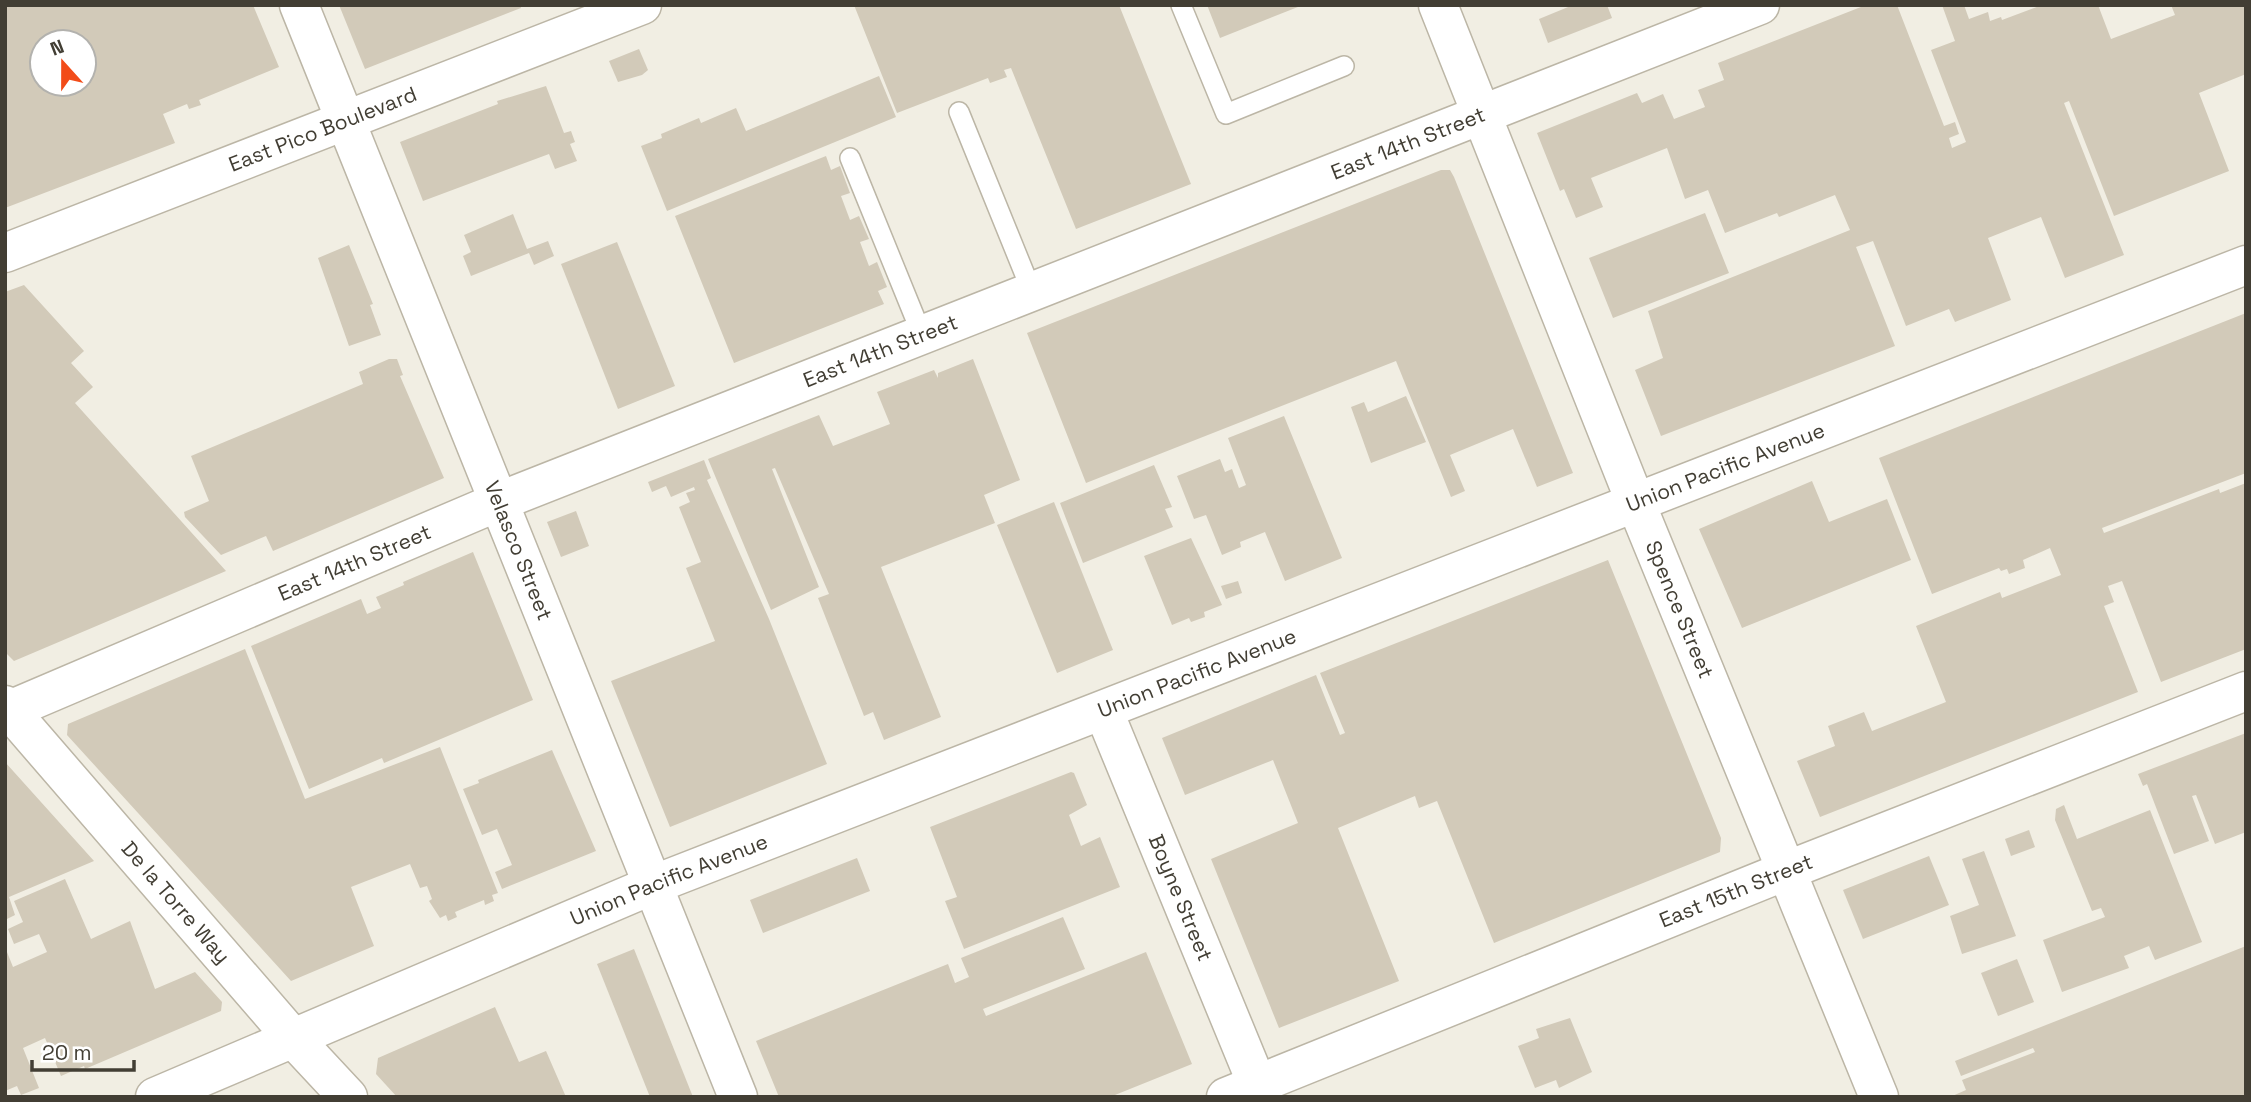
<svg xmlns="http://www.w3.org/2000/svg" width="2251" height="1102" viewBox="0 0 2251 1102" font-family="'Space Grotesk',sans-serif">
<rect width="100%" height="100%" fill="#f1eee3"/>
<!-- building -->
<g fill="#d2cab9" fill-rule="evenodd">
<path d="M 5,5 L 253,5 L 279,67 L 199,100 L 201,105 L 189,109 L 187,104 L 163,114 L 175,143 L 5,208 ZM 42,42 L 84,42 L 84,84 L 42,84 Z"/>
<polygon points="339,5 520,5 521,8 365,69"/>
<polygon points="854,5 1119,5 1191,184 1076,229 1011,68 1004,70 1007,77 990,83 988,78 897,113"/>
<polygon points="1207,5 1303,5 1220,38"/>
<polygon points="1573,5 1607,5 1612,18 1548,43 1539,19"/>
<polygon points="1866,5 1897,5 1944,126 1955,122 1959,134 1949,138 1952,148 1966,142 1931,50 1955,41 1942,5 1964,5 1969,19 1988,12 1990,21 2001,17 2002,20 2042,5 2098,5 2111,39 2175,15 2171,5 2246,5 2246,74 2199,93 2229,171 2114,216 2069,101 2064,103 2124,255 2065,278 2041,217 1988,238 2011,300 1955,322 1949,309 1906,326 1873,241 1856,247 1895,346 1661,436 1635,370 1663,358 1648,311 1850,230 1835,195 1779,217 1777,213 1725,233 1708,190 1685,199 1667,148 1591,178 1603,207 1576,218 1564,189 1560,191 1537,133 1637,93 1642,103 1663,94 1674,119 1705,107 1698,90 1724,80 1718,63"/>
<polygon points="639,49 648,70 642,75 618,82 609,61"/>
<polygon points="879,76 896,117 667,211 641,146 662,138 661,134 699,118 701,123 736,108 746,131"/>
<polygon points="546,86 564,133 571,131 575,142 570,144 577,161 555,169 549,154 423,201 400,142 498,104 497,101"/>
<polygon points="826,156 831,170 840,166 850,193 841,196 850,220 859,216 869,239 860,242 869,266 877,262 887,287 878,291 884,304 734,363 675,216"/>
<polygon points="1441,170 1450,170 1454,177 1573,473 1537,487 1513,429 1450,455 1465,491 1451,497 1396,361 1086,483 1027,333"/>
<polygon points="1705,213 1729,273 1613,318 1589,258"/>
<polygon points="513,214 527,249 548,241 554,256 534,265 529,253 471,276 463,256 471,252 464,235"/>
<polygon points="617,242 675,386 618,409 561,264"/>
<polygon points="349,245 373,304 370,305 381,335 349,346 318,258"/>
<polygon points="24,285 84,351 71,363 93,387 75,403 226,571 14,661 5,652 5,292"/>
<polygon points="2246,313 2246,473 2102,528 2104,533 2219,489 2220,493 2246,483 2246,649 2161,682 2122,581 2108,586 2114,602 2104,606 2138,692 1820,817 1797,761 1835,746 1828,726 1864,712 1872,731 1946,702 1916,626 2000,592 2002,598 2061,575 2050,548 2023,560 2025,568 2009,574 2007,569 2001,571 1999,568 1932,594 1879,458"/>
<polygon points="389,359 397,359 403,375 400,376 444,478 273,551 266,536 221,555 185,517 184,512 209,501 191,456 363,384 359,372"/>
<polygon points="973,359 1020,480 984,495 995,523 881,567 941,717 884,740 873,712 864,716 818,598 829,594 775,468 772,469 819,587 771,610 708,459 819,415 833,446 890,424 877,392 934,370 938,378 938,373"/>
<polygon points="1406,396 1426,442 1371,463 1351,407 1364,402 1368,412"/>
<polygon points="1284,416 1342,558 1285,581 1265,532 1240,542 1241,547 1222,555 1206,515 1194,519 1177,476 1220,459 1225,472 1232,469 1239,488 1246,485 1228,438"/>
<polygon points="704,460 711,478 707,480 769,619 827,764 670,827 611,681 715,641 686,568 701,562 679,507 690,502 686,493 695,490 694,487 671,497 666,486 652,492 648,482"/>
<polygon points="1154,465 1172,507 1165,509 1173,527 1083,563 1060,503"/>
<polygon points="1812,481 1829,522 1887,499 1911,560 1742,628 1699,529"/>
<polygon points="1054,502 1113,650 1057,673 997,525"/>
<polygon points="576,511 589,546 561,557 547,522"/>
<polygon points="1191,538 1222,605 1204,612 1205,617 1191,622 1189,618 1172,625 1144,556"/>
<polygon points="473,552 533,700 384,763 382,758 309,789 251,646 361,599 367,614 381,608 376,597 404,585 403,582"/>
<polygon points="1608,560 1721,838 1720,852 1494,943 1437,801 1419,808 1415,796 1338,828 1399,981 1279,1028 1211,859 1298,823 1273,760 1185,795 1162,738 1316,675 1340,735 1345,733 1320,673"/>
<polygon points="1238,581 1242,593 1226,599 1221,586"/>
<polygon points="245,649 305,799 440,747 498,893 492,895 494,901 485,905 484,900 455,912 457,917 448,921 446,915 440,918 429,901 432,899 427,886 420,888 410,864 351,887 374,946 291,981 67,735 68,724"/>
<polygon points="2246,733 2246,832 2215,844 2196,795 2192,796 2209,841 2174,854 2147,784 2143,786 2138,774"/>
<polygon points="552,750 596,851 502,889 495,872 512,865 497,829 482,835 463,789 479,783 478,780"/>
<polygon points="5,762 94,861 9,897 15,915 5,920"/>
<polygon points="1071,772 1074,773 1087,805 1069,815 1081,846 1100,837 1120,887 964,949 945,901 957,897 930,827"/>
<polygon points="2064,805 2077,839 2150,810 2202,942 2155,960 2149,946 2124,956 2129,968 2062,992 2043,940 2105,917 2101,908 2092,911 2055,820 2056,809"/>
<polygon points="2029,830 2035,847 2011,856 2005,839"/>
<polygon points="1984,851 2016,936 1962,954 1950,916 1979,905 1962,859"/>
<polygon points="1929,856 1949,905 1863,939 1843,890"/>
<polygon points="857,858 870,891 763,933 750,900"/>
<polygon points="65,879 91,939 130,921 155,989 195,972 222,1002 221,1011 85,1069 84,1066 61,1076 45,1038 23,1048 39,1088 21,1095 17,1086 5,1091 5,947 13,967 47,952 39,934 14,944 8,929 23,922 14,901"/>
<polygon points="1063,917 1085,969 983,1009 986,1016 1146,952 1192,1064 1110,1097 779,1097 756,1041 948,964 955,983 969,977 961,958"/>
<polygon points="2246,946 2246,1097 1950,1097 1966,1090 1962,1080 2035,1052 2033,1048 1961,1076 1955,1061"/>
<polygon points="634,949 693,1097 650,1097 597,964"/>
<polygon points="2017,959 2034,1002 1998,1016 1981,973"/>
<polygon points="495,1007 519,1062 546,1051 566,1097 397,1097 376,1074 378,1058"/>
<polygon points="1570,1018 1592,1072 1559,1088 1556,1080 1535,1088 1518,1046 1539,1038 1536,1029"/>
</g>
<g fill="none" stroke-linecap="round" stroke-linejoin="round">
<defs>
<g id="service">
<polyline points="1181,5 1226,114 1344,66"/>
<polyline points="959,112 1032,292"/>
<polyline points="850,158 922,335"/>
</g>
<g id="minor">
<path id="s1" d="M 299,5 L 738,1097"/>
<path id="s2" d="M 1438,5 L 1635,501 L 1879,1097"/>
<path id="s3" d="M 5,253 L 642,5"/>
<path id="s4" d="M 5,705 L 293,1038 L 348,1097"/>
<path id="s5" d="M 5,712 L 500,501 L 1760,5"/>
<path id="s6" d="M 1104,712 L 1257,1084"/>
<path id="s7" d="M 1226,1097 L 1788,870 L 2246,691"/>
</g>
<g id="tertiary">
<path id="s8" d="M 155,1097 L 655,884 L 2246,265"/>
</g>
</defs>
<!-- service casing -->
<use href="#service" stroke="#bcb6a6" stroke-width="22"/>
<!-- minor casing -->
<use href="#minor" stroke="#bcb6a6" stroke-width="41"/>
<!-- tertiary casing -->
<use href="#tertiary" stroke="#bcb6a6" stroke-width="41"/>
<!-- service -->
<use href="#service" stroke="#fff" stroke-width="19"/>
<!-- minor -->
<use href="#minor" stroke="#fff" stroke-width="38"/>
<!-- tertiary -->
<use href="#tertiary" stroke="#fff" stroke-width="38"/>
</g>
<g text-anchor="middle" stroke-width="5" stroke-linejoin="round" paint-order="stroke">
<!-- street labels -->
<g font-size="21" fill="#423e34" stroke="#fff">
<text dy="7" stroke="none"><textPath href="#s3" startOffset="341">East Pico Boulevard</textPath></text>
<text dy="7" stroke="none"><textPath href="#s5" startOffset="1514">East 14th Street</textPath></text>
<text dy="7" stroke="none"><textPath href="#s5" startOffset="947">East 14th Street</textPath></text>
<text dy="7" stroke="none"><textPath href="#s8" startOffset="1692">Union Pacific Avenue</textPath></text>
<text dy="7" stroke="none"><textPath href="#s1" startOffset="588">Velasco Street</textPath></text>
<text dy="7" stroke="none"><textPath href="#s5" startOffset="380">East 14th Street</textPath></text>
<text dy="7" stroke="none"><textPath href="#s2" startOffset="651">Spence Street</textPath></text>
<text dy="7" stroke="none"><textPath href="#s8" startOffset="1125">Union Pacific Avenue</textPath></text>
<text dy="7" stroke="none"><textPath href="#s8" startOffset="558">Union Pacific Avenue</textPath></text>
<text dy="7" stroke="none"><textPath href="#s7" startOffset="550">East 15th Street</textPath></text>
<text dy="7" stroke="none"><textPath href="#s6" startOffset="201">Boyne Street</textPath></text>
<text dy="7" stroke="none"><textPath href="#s4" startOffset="261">De la Torre Way</textPath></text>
</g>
</g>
<!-- border -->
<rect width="2251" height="1102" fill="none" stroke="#423e34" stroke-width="14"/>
<!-- north arrow -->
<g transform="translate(63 63) rotate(339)"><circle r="33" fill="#ffffff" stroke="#b3b2ae" stroke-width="2"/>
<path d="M0-5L12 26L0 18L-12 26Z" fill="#f24c19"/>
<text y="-10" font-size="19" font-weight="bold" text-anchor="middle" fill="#423e34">N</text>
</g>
<!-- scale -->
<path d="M32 1060v10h102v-10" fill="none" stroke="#423e34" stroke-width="3.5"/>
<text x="42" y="1060" font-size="21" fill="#423e34" stroke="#ffffff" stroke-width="5" paint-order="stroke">20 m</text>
</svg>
